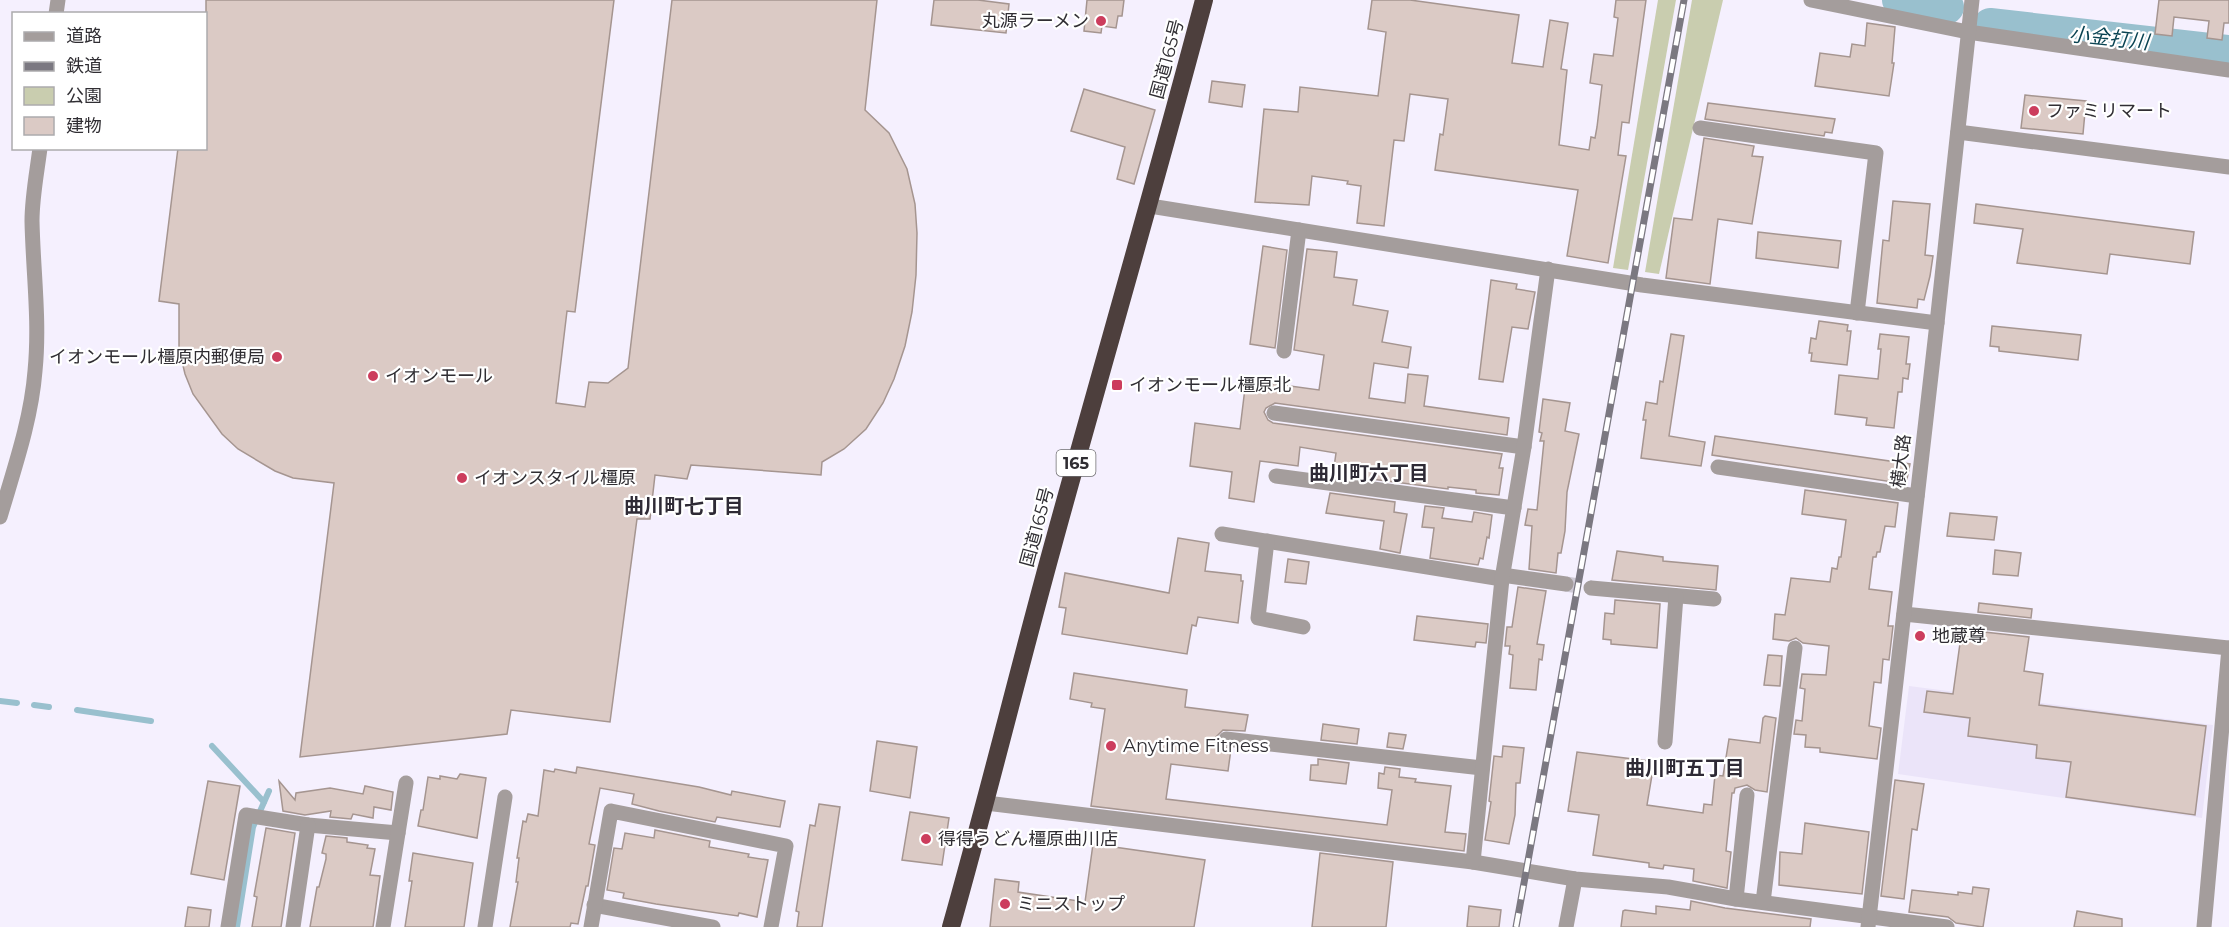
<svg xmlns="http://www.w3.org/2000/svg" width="2229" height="927" viewBox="0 0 2229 927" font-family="Montserrat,'Noto Sans JP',sans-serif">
<rect width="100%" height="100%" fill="#f5f0fe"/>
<!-- built -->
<polygon fill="#ebe4f9" points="1909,686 2213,725 2202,818 1898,774"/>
<!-- green -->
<g fill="#c9cdaf">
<polygon points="1658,0 1676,0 1628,270 1613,268"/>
<polygon points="1692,0 1723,0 1659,274 1645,272"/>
</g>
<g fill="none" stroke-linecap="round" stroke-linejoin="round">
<!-- stream -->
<g stroke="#99c0ce" stroke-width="6">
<polyline points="0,701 17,703"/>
<polyline points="34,705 49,707"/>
<polyline points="77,710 151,721"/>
<polyline points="212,746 264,802"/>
<polyline points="237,927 253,827 269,791"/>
</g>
<!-- river -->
<g stroke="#99c0ce" stroke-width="34">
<polyline points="1899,0 1947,7"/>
<polyline points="1990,25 2229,52"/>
</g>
</g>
<!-- building -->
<g fill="#dbcac5" stroke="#a59590" stroke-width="1.5">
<polygon points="206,0 614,0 575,312 567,311 556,403 585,407 589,382 608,383 628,368 672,0 877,0 865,110 889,133 907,169 915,204 917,233 916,275 912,312 905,346 894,379 883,403 866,429 844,449 822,462 821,475 691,465 687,479 655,475 650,519 637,519 610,722 511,710 507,734 300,757 334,483 293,478 275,471 238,449 222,434 193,394 185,374 179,349 179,304 159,301 178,148 206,148"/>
<polygon points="934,0 978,0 1009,4 1006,33 931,25"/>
<polygon points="1087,0 1124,0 1122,16 1118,16 1116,28 1102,26 1101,33 1084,31"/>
<polygon points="1372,0 1410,0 1519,15 1512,63 1543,67 1550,20 1568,23 1561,69 1567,70 1559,145 1589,150 1591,137 1595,138 1597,127 1602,85 1590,83 1594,54 1613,56 1618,18 1614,17 1616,0 1646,0 1629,123 1622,122 1618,155 1626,156 1608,263 1567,256 1578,190 1435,170 1440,134 1443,135 1448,99 1410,94 1404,141 1394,140 1384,226 1357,223 1361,186 1347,184 1348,181 1312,176 1309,205 1255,202 1264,109 1298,112 1300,87 1378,96 1386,32 1368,29"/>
<polygon points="2159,0 2229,0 2229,23 2224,23 2222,40 2207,38 2209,21 2174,17 2172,36 2155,34"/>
<polygon points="1867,23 1895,27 1892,63 1894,63 1889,96 1815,86 1820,53 1850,57 1852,44 1865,46"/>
<polygon points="1212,81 1245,85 1242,107 1209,102"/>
<polygon points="1084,89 1155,110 1134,184 1117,179 1125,147 1071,131"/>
<polygon points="2025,95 2086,101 2083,134 2021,128"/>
<polygon points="1708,103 1835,119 1832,133 1825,132 1824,136 1705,119"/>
<polygon points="1704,138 1754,146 1752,156 1763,157 1752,224 1718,219 1710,284 1666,278 1674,218 1692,220"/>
<polygon points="1893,201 1930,204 1925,255 1933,256 1930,276 1924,300 1918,299 1917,308 1877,303 1883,240 1889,241"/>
<polygon points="1976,204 2194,232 2190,264 2110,254 2107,274 2017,263 2023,229 1974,223"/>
<polygon points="1758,232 1841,241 1838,268 1756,258"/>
<polygon points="1263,246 1287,250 1275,348 1250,344"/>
<polygon points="1307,249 1337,252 1334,277 1357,280 1353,305 1388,311 1382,342 1411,347 1408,368 1374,363 1369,398 1405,403 1408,374 1428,376 1424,406 1509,418 1507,435 1275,403 1266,408 1264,412 1268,420 1273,423 1502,454 1499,468 1503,468 1499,495 1476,493 1476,490 1448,487 1448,489 1333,474 1336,453 1300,447 1298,466 1260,461 1254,502 1229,498 1232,472 1190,466 1195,423 1240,429 1246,380 1319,390 1324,355 1294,350"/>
<polygon points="1491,280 1517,284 1516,289 1535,292 1528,329 1512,327 1503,382 1479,379"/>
<polygon points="1819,321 1848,325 1847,331 1851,331 1847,365 1811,361 1812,353 1809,353 1811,338 1816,339"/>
<polygon points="1992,326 2081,335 2078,360 1999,351 1999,347 1990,346"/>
<polygon points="1671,334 1684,336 1669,436 1705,442 1701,466 1641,458 1646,420 1643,420 1646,402 1657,404 1660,381 1663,382"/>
<polygon points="1880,334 1909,337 1906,364 1910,364 1908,379 1903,378 1902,392 1898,392 1894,428 1866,425 1867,418 1835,414 1839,375 1878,379 1881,349 1878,349"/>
<polygon points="1543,399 1570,403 1565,431 1579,434 1567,492 1565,531 1561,553 1558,553 1556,573 1529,569 1532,526 1525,525 1528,509 1537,510 1544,441 1540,441 1542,433 1539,432"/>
<polygon points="1715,436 1910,464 1906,484 1712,455"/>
<polygon points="1805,490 1898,503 1895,527 1885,526 1880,552 1877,552 1876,557 1873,557 1869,589 1892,592 1888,626 1893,626 1889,660 1883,659 1881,683 1874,682 1869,726 1881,728 1877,759 1820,752 1820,748 1805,747 1806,735 1794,734 1796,720 1802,721 1805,689 1800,688 1802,674 1826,675 1829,646 1803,643 1796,638 1789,641 1773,639 1775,614 1785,615 1791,578 1830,582 1832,568 1837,569 1839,557 1841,557 1846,520 1802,514"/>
<polygon points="1330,493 1395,502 1394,512 1407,514 1400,553 1380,549 1384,521 1326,513"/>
<polygon points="1425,506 1444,508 1442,518 1472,522 1474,512 1492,515 1489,538 1487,537 1483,559 1480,558 1478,565 1430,558 1434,528 1422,527"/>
<polygon points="1950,513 1997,517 1994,540 1947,536"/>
<polygon points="1178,538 1209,543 1205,571 1241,575 1241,581 1243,581 1238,623 1198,617 1196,626 1192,625 1187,654 1062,634 1066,608 1059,607 1065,573 1169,593"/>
<polygon points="1995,550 2021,553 2018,576 1993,574"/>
<polygon points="1617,551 1663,557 1663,561 1718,566 1716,590 1612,580"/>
<polygon points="1288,559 1309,562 1306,584 1285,582"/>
<polygon points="1518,587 1546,591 1537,644 1544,645 1542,660 1539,659 1536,690 1510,688 1513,655 1509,654 1510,646 1505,646 1507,627 1512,627"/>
<polygon points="1615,600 1660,604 1657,648 1611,644 1611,640 1603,639 1605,613 1614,614"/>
<polygon points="1979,603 2032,609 2031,618 1978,612"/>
<polygon points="1417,616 1488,624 1486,643 1476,642 1475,647 1414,640"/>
<polygon points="1975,631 2029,637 2024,671 2043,674 2039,705 2206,726 2195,815 2066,797 2071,762 2036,758 2037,745 1968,736 1970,718 1924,712 1927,691 1953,694 1961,636 1974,637"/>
<polygon points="1768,655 1782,656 1780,686 1764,685"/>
<polygon points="1074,673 1187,690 1185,707 1248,715 1245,731 1223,730 1216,737 1220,746 1231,749 1228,771 1171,764 1166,799 1387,825 1392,790 1378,788 1379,773 1384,774 1385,767 1400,769 1399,777 1416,779 1415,782 1451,786 1445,832 1466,834 1464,851 1091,806 1105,709 1091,707 1092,703 1070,699"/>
<polygon points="1765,716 1776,718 1767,792 1755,790 1747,785 1735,788 1734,793 1732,793 1726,851 1731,852 1727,888 1693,881 1694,869 1664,865 1663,869 1649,867 1649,863 1593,855 1599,815 1568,811 1577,752 1649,761 1647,775 1652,775 1647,805 1703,813 1704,804 1712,805 1715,775 1723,776 1729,739 1760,743 1763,718"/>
<polygon points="1323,724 1359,729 1357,744 1321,740"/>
<polygon points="1389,733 1406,735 1403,749 1387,747"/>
<polygon points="877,741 917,747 910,798 870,791"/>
<polygon points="1503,746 1524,748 1520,783 1516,783 1515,815 1509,844 1485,840 1491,802 1489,801 1494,756 1502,757"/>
<polygon points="1318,759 1349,763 1346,784 1310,780 1311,765 1318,765"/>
<polygon points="577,767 699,787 731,795 732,791 785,801 780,827 717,817 715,822 659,811 632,804 634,794 600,788 589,844 595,845 588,886 586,886 578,924 571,923 570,927 510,927 518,882 516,882 519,858 517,858 523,821 526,822 528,814 538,816 544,770 554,772 555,769 576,773"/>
<polygon points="460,774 486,778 477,838 418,826 421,810 423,810 428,777 440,779 440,776 457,779"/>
<polygon points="1895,780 1924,784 1917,830 1912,829 1904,899 1881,896"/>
<polygon points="208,781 240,786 224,880 191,874"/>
<polygon points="279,781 295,800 296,793 330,788 363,794 365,786 393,792 391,810 374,807 373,818 353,814 351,819 330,817 331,811 305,815 283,811"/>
<polygon points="819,804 840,807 822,927 797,927 799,912 796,911 810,825 815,826"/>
<polygon points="910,812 949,818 942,865 902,860"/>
<polygon points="1805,823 1869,832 1862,894 1779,885 1780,852 1802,854"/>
<polygon points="266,828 295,833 281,927 252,927 257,897 254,896"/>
<polygon points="655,830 710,841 709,847 749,854 748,857 768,860 757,917 739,913 738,916 656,904 623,898 624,893 607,890 614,848 622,849 625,833 654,838"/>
<polygon points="326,836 347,838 347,842 368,845 367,848 375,849 370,875 380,876 373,927 310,927 317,887 319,887 326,859 326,854 322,853"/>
<polygon points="1093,844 1205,860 1194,927 990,927 995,879 1019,882 1018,892 1085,902"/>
<polygon points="413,853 473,863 464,927 405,927 412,881 409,881"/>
<polygon points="1320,853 1393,862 1386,927 1312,927"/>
<polygon points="1973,887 1989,889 1983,927 1956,923 1948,917 1909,912 1912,890 1958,895 1958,892 1972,894"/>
<polygon points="1691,901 1725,908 1811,919 1810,927 1621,927 1623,911 1625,910 1656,914 1656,906 1690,910"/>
<polygon points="1469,906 1501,910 1499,927 1467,927"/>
<polygon points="188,907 211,910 209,927 185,927"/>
<polygon points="2077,911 2122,919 2122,927 2074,927"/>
</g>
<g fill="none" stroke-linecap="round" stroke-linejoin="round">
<!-- minor-tunnel -->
<polyline stroke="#cec9d5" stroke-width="15" stroke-dasharray="15 8" stroke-linecap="butt" points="1566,584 1591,588"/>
<!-- minor -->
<g stroke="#a49d9c" stroke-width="15">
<polyline points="1811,0 1968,32 2229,70"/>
<polyline points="56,14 58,0"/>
<polyline points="1700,128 1876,153 1857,313"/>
<polyline points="1958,132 2229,167"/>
<polyline points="1150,206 1642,285 1937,323"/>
<polyline points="1284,351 1299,230"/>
<polyline points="1274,413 1524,447"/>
<polyline points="1718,467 1917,496"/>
<polyline points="1276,476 1514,508"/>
<path d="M 0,517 C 14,469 31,421 35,371 C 40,321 33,271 32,221 C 32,197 37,172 40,148"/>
<polyline points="1222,534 1502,579"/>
<polyline points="1267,541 1258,618 1303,627"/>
<polyline points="1502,575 1566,584"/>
<polyline points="1591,588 1714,599"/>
<polyline points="1904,614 2229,648"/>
<polyline points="1226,739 1482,768"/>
<polyline points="1665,742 1676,596"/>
<polyline points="986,803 1473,862 1575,879 1668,887 1736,899 1947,927"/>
<polyline points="1473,862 1502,579 1524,447 1548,269"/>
<polyline points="1736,899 1747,795"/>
<polyline points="1763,902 1795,648"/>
<polyline points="594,905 713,927"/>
<polyline points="228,927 246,815 308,825 398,833"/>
<polyline points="293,927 308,825"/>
<polyline points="383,927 406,783"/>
<polyline points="485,927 505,797"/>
<polyline points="591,927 611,811 786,846 771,927"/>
<polyline points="1566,927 1575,879"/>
<polyline points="1868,927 1937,323 1972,0"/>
<polyline points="2204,927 2229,648"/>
</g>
<!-- highway -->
<path stroke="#4d3f3d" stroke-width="18" d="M 951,927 C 987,800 1018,672 1053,545 C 1103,363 1156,182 1204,0"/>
<defs>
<polyline id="rail" points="1516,927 1684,0"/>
</defs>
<!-- rail casing -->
<use href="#rail" stroke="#7b7881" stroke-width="7"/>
<!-- rail -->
<use href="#rail" stroke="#fff" stroke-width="4.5" stroke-dasharray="14" stroke-linecap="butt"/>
</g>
<!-- markers -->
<g fill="#cc3d5d" stroke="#fff" stroke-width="2">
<circle cx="1101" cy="21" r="6"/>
<circle cx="2034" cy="111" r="6"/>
<circle cx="277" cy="357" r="6"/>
<circle cx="373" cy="376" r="6"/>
<rect x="1111" y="379" width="12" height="12" rx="3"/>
<circle cx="462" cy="478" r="6"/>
<circle cx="1920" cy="636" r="6"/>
<circle cx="1111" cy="746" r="6"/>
<circle cx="926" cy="839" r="6"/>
<circle cx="1005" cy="904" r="6"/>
</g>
<g text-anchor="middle" stroke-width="4.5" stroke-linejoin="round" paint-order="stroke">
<!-- shield labels -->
<rect fill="#fff" stroke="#6e6d70" stroke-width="1.5" x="1056.5" y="450" width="39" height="26" rx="4.5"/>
<g font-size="16" font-weight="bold" fill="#302e33">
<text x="1076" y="469">165</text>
</g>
<!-- poi labels -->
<g font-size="18" fill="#302e33" stroke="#fff" text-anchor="start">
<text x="1089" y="27" text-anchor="end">丸源ラーメン</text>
<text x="2046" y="117">ファミリマート</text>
<text x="265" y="363" text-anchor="end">イオンモール橿原内郵便局</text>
<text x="385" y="382">イオンモール</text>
<text x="1129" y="391">イオンモール橿原北</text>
<text x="474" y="484">イオンスタイル橿原</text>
<text x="1932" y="642">地蔵尊</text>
<text x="1123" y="752">Anytime Fitness</text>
<text x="938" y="845">得得うどん橿原曲川店</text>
<text x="1017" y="910">ミニストップ</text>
</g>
<!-- street labels -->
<g font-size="18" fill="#302e33" stroke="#fff">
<text transform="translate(1167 59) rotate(-75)" y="6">国道165号</text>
<text transform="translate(1901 461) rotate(-83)" y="6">横大路</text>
<text transform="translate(1037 527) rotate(-75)" y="6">国道165号</text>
</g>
<!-- water labels -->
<g font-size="20" font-style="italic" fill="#094352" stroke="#fff">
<text transform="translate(2109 38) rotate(6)" y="7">小金打川</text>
</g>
<!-- neighbourhood labels -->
<g font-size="20" font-weight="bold" fill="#2e2a35" stroke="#fff">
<text x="1369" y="480">曲川町六丁目</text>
<text x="684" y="513">曲川町七丁目</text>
<text x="1685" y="775">曲川町五丁目</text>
</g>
</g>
<!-- legend -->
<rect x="12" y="12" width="195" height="138" fill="#ffffff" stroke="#acabad" stroke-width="1.5"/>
<rect x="24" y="32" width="30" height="9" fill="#a49d9c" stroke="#acabad" stroke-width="1.5"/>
<text x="66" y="42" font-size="18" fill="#302e33">道路</text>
<rect x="24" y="62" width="30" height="9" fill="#7b7881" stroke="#acabad" stroke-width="1.5"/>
<text x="66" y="72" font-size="18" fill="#302e33">鉄道</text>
<rect x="24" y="87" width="30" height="18" fill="#c9cdaf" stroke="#acabad" stroke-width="1.5"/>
<text x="66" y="102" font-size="18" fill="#302e33">公園</text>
<rect x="24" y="117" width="30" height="18" fill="#dbcac5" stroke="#acabad" stroke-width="1.5"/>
<text x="66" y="132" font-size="18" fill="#302e33">建物</text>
</svg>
